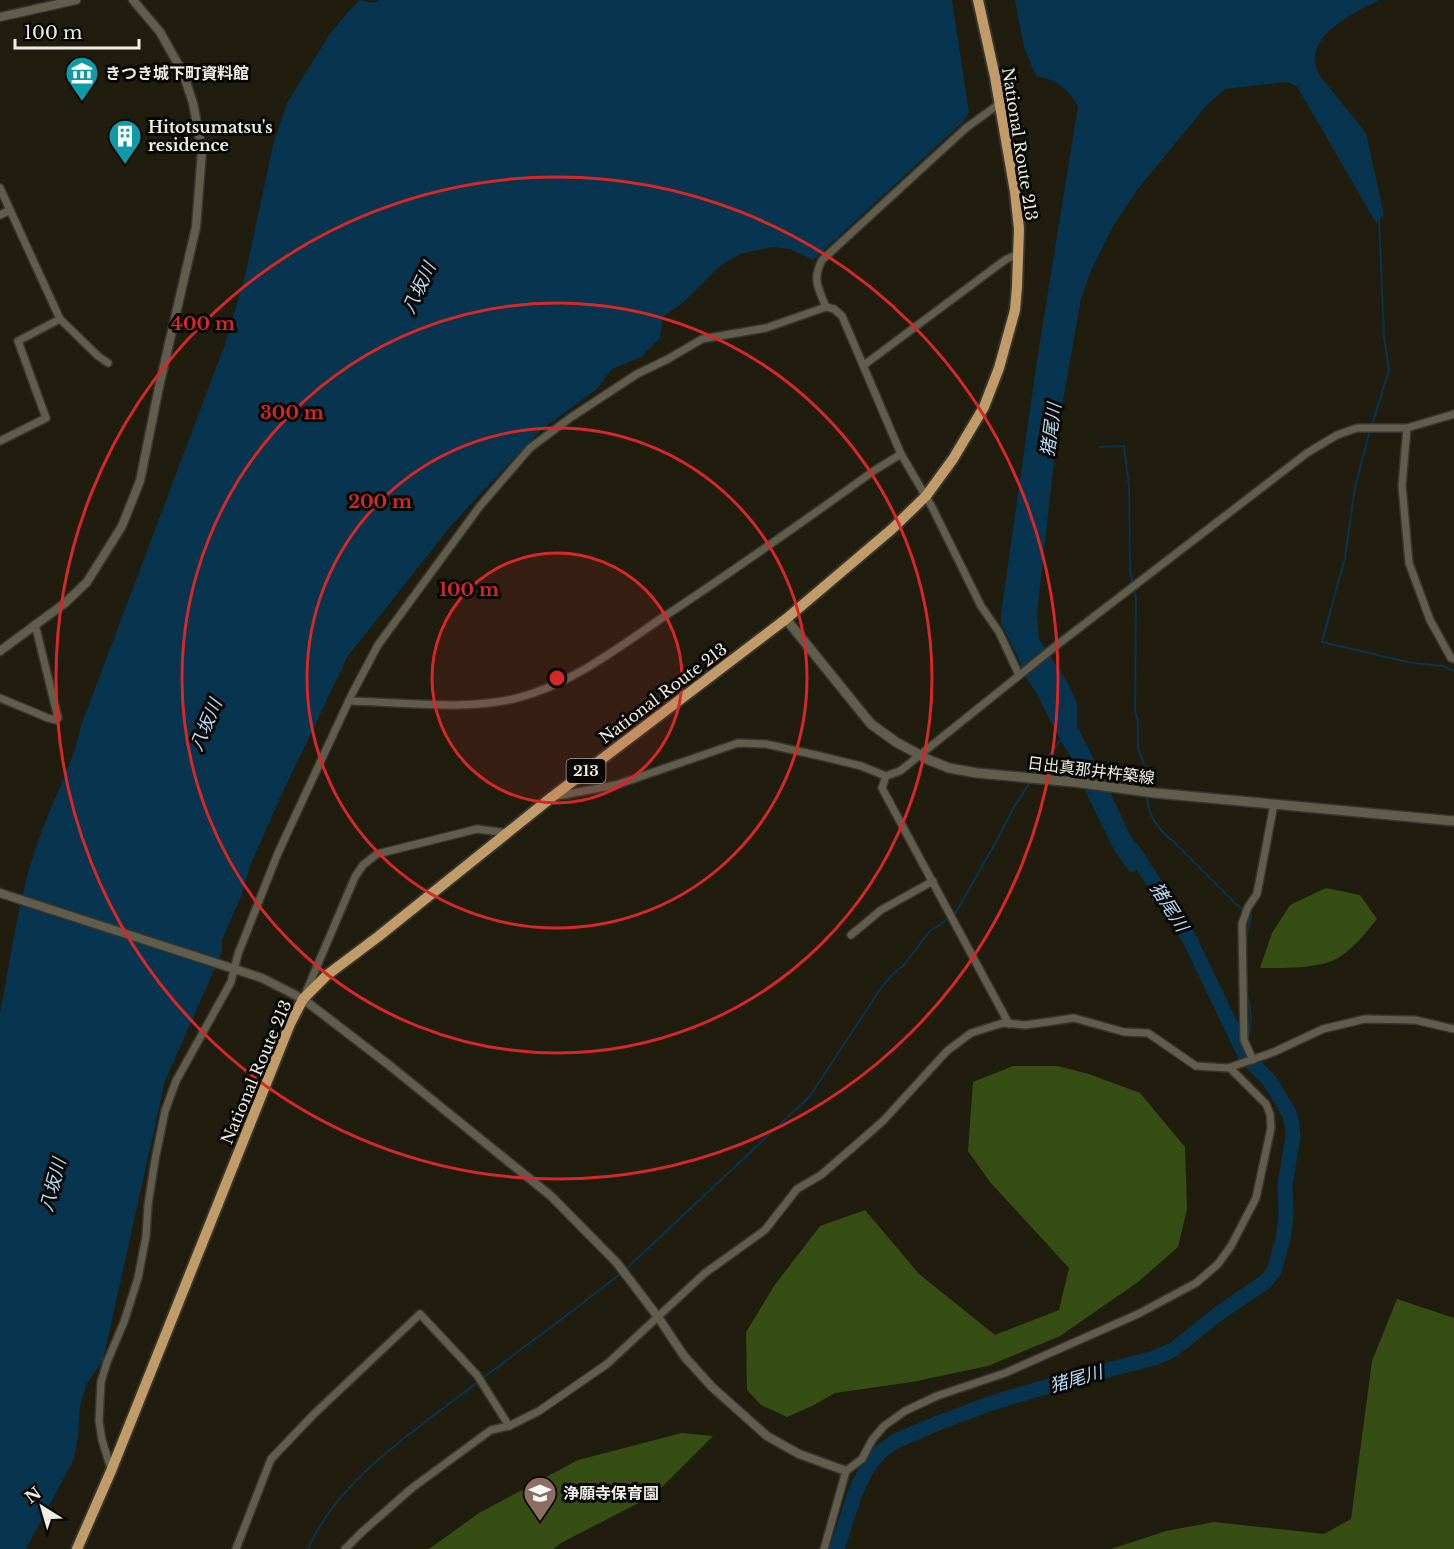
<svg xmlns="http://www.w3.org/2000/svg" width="1454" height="1549" viewBox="0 0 1454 1549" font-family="'Libre Baskerville','Noto Sans JP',serif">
<rect width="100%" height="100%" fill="#201d0f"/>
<!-- forest -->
<g fill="#364d14">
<path d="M 1326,888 L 1360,895 L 1377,919 C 1366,933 1349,954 1332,961 C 1309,969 1284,968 1260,968 L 1272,933 L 1290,905 Z"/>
<polygon points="1013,1066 1057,1066 1089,1074 1140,1093 1185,1147 1187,1209 1178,1247 1138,1282 1060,1336 988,1366 912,1382 835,1393 812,1406 787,1417 761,1405 747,1390 746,1332 774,1286 820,1226 865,1210 919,1274 995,1335 1059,1310 1069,1268 990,1182 968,1151 973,1082"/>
<polygon points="1397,1299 1454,1318 1454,1549 1111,1549 1166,1531 1214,1522 1324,1534 1351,1519 1372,1361"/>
<polygon points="682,1433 713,1436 654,1495 561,1543 553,1549 429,1549 479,1513 578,1460"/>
</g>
<!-- water -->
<g fill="#07344e">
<path d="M 359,0 L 374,3 L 378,0 L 952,0 L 969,113 L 963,122 L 813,260 L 790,249 L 772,247 L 740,254 L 720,266 L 686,300 L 663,317 L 660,338 L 641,357 L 612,369 L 597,389 L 541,430 L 482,492 L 450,527 L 348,656 L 279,800 L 250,866 L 242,894 L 222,940 L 222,952 L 165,1081 L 103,1360 L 86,1385 L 80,1407 L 78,1437 L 74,1459 L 26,1549 L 0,1549 L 0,1013 C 12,953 19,891 41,833 C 54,798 73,764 81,726 L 225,344 L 245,276 L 273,145 L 287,103 L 331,32 Z"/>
<path d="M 1015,0 L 1379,0 C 1353,13 1298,39 1320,76 L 1366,133 L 1384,215 L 1376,223 L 1298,88 L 1290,83 L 1284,82 L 1225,89 L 1206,106 L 1137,190 L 1113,226 L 1090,273 L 1081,299 L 1057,435 L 1037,614 L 1039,639 L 1068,683 L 1077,704 L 1077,726 L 1113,798 L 1130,835 L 1147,864 L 1131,873 L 1115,852 L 1088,797 L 1077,766 L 1063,745 L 1035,691 L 1020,669 L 1021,664 L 1001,623 L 1001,614 L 1038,354 L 1078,106 C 1068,89 1056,79 1036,76 L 1024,47 Z"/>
</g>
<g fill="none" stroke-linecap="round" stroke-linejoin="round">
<!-- stream -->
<g stroke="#07344e" stroke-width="2">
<polyline points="1372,425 1389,370 1384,336 1379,218"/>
<polyline points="1370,430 1355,487 1345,558 1322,642 1412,663 1443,666 1454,671"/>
<polyline points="1100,447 1124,446 1129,485 1130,571 1136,598 1135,711 1138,721 1138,748 1146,770 1147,790"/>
<polyline points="1034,776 1061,739"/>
<path d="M 1147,796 C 1148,816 1158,830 1174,842 L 1237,905 L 1251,915 L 1245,944"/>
<path d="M 1246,993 C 1253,1011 1251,1024 1247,1043"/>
<polyline points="625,1270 810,1096 881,988 892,975 904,965 929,932 955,914 997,840 1014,807 1031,781"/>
<path d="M 308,1549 C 334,1488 395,1445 446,1406 C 504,1361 564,1319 621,1273"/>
</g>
<!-- river -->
<polyline stroke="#07344e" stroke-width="15" points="837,1549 855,1493 867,1468 880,1452 896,1441 938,1423 995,1402 1062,1382 1154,1358 1173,1350 1218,1314 1265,1282 1274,1271 1283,1239 1286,1218 1285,1184 1293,1137 1292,1124 1289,1113 1269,1080 1246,1057 1188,936 1133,850"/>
<defs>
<g id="minor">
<polyline points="0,188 60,319 98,356 108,363"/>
<polyline points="0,215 10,210"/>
<path d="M 826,307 C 818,287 812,280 822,260 L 966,128 L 999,104"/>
<polyline points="864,365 1005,260 1018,254"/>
<polyline points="1407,428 1402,486 1409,563 1430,620 1451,658 1454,659"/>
<polyline points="0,441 46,418 18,341 60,319"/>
<polyline points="0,698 48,718 56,720 58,718 35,624"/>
<path d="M 349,701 C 401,702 467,711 517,698 C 569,685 615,650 659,620 C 732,572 804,521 875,470 L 901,454"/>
<polyline points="886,776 882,788 1009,1024"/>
<polyline points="557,796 616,785 738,743 766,744 820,756 861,766 886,776 900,771 1057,645 1307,453 1337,435 1357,428 1407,428 1454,414"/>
<polyline points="851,935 881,910 933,881"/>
<polyline points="306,992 355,877 363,865 377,854 477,829 507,833"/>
<polyline points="1253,1060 1244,1040 1242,924 1248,907 1257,894 1274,804"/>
<polyline points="111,1469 102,1440 99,1421 101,1382 107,1362 124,1322 138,1278 146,1236 148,1205 155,1160 165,1111 176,1081 231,982 238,954 278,853 352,694 378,645 480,506 530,448 570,418 637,374 668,359 702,339 766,328 826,307 834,309 842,316 901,454 932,507 981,606 999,632 1019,675"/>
<polyline points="236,1549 271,1459 313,1415 420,1314 477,1375 509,1426"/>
<polyline points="345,1549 362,1532 412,1488 491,1430 509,1426 539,1411 607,1364 705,1273 765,1230 797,1189 821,1175 866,1136 883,1121 947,1051 971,1033 1003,1023 1026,1025 1074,1018 1124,1032 1148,1033 1196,1066 1228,1068 1274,1052 1323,1029 1365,1019 1415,1020 1454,1029"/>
<polyline points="824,1549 846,1471 862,1459 872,1440 884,1426 905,1411 937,1396 1005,1373 1138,1314 1196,1283 1218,1264 1231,1246 1256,1198 1271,1128 1270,1114 1266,1104 1230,1068"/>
</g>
<g id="tertiary">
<polyline points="0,17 76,0"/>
<polyline points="0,651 65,603 87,582 122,526 140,481 159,387 196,227 202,151 193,103 183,73 160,32 133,0"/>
<polyline points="0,893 262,978 303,999 389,1065 551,1196 617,1263 658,1317 684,1356 712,1387 767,1436 799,1454 846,1471"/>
</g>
<polyline id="secondary" points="786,619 871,724 896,742 929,760 949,768 977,773 1074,782 1155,793 1454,821"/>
<polyline id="trunk" points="77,1549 111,1471 290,1024 303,999 327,975 379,936 552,797 786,619 892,529 926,496 953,459 984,407 999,368 1015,310 1017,287 1019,229 1015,192 995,77 978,0"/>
</defs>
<!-- minor casing -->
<use href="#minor" stroke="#37352e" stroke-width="10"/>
<!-- tertiary casing -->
<use href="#tertiary" stroke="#37352e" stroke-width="11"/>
<!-- secondary casing -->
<use href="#secondary" stroke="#37352e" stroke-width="12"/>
<!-- trunk casing -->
<use href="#trunk" stroke="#37352e" stroke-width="14"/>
<!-- minor -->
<use href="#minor" stroke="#605d4d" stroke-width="7"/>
<!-- tertiary -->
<use href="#tertiary" stroke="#605d4d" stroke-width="8"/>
<!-- secondary -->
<use href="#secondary" stroke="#605d4d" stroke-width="9"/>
<!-- trunk -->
<use href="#trunk" stroke="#c19c68" stroke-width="10"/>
</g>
<!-- distance rings -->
<circle cx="557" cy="678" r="125" fill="#d62828" fill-opacity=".12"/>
<g fill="none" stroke="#d62828" stroke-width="3">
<circle cx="557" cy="678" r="125"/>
<circle cx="557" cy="678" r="250"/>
<circle cx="557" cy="678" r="375"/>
<circle cx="557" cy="678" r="501"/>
</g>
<!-- icons -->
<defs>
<symbol id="museum-pin" viewBox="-11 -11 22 30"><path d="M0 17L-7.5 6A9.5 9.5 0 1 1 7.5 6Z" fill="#0f9aa8" stroke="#080703"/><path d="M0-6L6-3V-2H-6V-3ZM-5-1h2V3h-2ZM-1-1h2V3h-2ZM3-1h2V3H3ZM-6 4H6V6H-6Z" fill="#fff"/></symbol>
<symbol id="building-pin" viewBox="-11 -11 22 30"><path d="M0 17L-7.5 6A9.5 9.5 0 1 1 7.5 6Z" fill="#0f9aa8" stroke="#080703"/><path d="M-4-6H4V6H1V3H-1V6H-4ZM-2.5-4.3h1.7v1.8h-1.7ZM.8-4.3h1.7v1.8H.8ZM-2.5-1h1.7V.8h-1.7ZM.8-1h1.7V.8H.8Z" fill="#fff"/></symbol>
<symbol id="school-pin" viewBox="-11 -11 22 30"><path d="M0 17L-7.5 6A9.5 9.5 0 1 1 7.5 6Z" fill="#8d6e63" stroke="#080703"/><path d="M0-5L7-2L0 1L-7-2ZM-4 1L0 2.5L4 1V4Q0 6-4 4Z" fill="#fff"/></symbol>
</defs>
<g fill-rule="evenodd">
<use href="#museum-pin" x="63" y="54" width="38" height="52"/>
<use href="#building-pin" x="106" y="117" width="38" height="52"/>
<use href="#school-pin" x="521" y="1474" width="38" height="52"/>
</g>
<g text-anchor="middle" stroke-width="6" stroke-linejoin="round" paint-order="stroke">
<!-- shield labels -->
<rect fill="#080703" stroke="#aaa8a0" stroke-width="1.5" x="566.5" y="759" width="39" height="24" rx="4.5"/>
<g font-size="15" font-weight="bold" fill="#efede4">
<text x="586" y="776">213</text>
</g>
<!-- poi labels -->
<g font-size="16" font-weight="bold" fill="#efede4" stroke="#080703" text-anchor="start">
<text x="105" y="79">きつき城下町資料館</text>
<text x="148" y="133">Hitotsumatsu's<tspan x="148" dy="18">residence</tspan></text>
<text x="563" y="1499">浄願寺保育園</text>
</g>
<!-- street labels -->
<g font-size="16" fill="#efede4" stroke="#080703">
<text transform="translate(1020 144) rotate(81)" y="6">National Route 213</text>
<text transform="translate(663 693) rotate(-37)" y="6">National Route 213</text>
<text transform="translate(1091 770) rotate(7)" y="6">日出真那井杵築線</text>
<text transform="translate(256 1072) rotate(-67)" y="6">National Route 213</text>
</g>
<!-- water labels -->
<g font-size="18" font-style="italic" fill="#b4daf6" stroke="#080703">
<text transform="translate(419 288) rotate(-65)" y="6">八坂川</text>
<text transform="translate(1051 430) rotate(-82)" y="6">猪尾川</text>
<text transform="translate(206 725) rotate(-67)" y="6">八坂川</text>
<text transform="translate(1169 907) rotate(58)" y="6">猪尾川</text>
<text transform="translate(53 1185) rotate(-75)" y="6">八坂川</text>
<text transform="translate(1076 1379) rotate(-16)" y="6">猪尾川</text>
</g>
</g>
<circle cx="557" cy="678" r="9" fill="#d62828" stroke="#080703" stroke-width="3"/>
<g font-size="18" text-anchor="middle" font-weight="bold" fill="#d62828" stroke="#080703" stroke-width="6" stroke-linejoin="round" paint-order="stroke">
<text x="203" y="330">400 m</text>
<text x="292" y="419">300 m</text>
<text x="380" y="508">200 m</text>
<text x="469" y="596">100 m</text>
</g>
<!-- north arrow -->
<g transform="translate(42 1507) rotate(323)" stroke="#080703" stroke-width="4.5" paint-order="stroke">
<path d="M0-4.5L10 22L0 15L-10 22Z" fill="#efede4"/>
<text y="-9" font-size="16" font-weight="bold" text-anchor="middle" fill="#efede4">N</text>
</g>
<!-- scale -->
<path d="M15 39v9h124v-9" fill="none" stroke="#efede4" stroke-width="3"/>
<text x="24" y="39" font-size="18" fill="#efede4" stroke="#080703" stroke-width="4.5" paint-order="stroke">100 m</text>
</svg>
